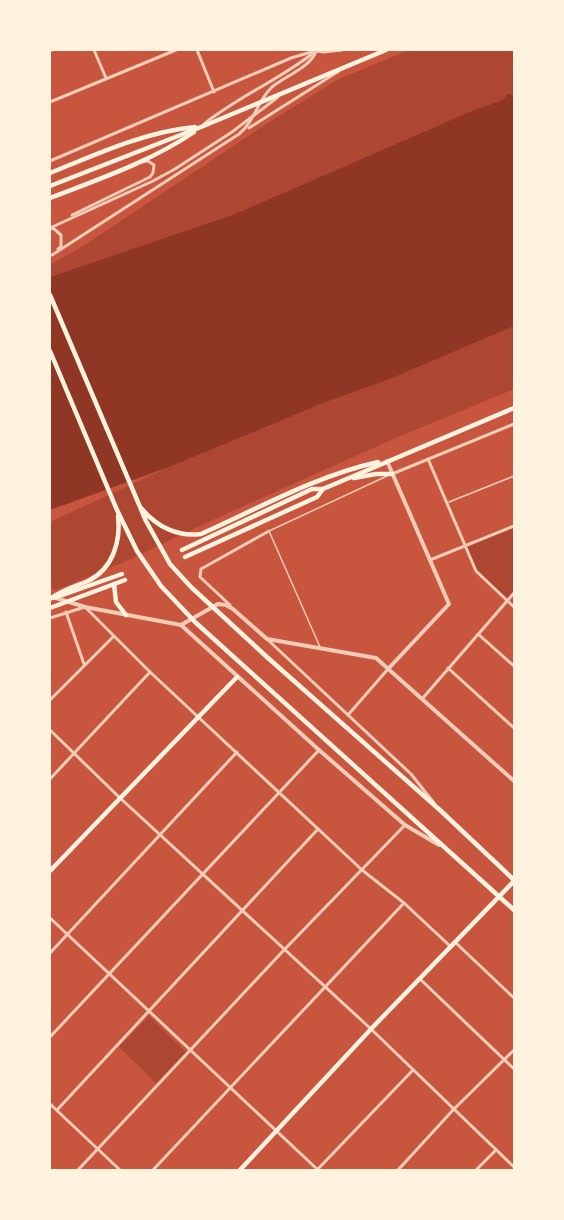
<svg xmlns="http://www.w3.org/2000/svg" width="564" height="1220" viewBox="0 0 564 1220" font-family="Jost,sans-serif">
<rect width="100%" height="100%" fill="#c8553d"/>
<!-- green -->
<g fill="#ae4732">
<polygon points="409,50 514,50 514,95 507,94 503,100 474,110 235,214 50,277 50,265 88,243 268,123 337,80"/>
<polygon points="514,326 514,389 398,437 206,523 124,562 56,590 50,587 50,522 260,425 390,379"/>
<polygon points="514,526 514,593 508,601 476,571 465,546"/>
<polygon points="149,1016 186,1052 156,1083 119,1047"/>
</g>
<!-- water -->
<polygon fill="#8f3625" points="507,94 514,95 514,326 390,379 323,403 169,467 50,510 50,277 235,214 474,110 503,100"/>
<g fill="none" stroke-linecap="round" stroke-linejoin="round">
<!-- service -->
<g stroke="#f1ccb7" stroke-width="1.5">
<polyline points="449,502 514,476"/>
<polyline points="320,647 269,531 387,476"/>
</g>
<!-- minor -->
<g stroke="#f1ccb7" stroke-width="3">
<polyline points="50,50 52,50"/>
<polyline points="94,50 106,78"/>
<polyline points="197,50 214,92"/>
<polyline points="50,102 176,50"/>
<path d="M 204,124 C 239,96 281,79 316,51 L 324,52 L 342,50"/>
<polyline points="249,128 339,71"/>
<polyline points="50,161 291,58 318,50"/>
<polyline points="72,215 150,177 153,173 154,165 148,161 142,162"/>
<polyline points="50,228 153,181 175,169 232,132 278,97"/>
<polyline points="50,229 53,228 61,235 61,247 58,249"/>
<path d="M 52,255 L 239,134 C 255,121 257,101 272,87 C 284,77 312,66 316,51"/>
<polyline points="428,459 476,571 514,607"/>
<polyline points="392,474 514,424"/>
<polyline points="430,560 514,526"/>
<polyline points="230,605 200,577 201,569 269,531"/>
<polyline points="66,612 84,664"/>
<polyline points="50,618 85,607 150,672 362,870 404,903 450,946"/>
<polyline points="478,634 514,666"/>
<polyline points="268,640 411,774 434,803"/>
<polyline points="448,668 514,728"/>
<polyline points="422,699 514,593"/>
<polyline points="50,700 114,636"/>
<polyline points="348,715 388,669"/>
<polyline points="50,730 119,797 371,1029 514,1167"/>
<polyline points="50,779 150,672"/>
<polyline points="50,918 318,1170"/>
<polyline points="456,943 514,998"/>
<polyline points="50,953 237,752"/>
<polyline points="420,979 514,1069"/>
<polyline points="50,1037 319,750"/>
<polyline points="50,1104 120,1170"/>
<polyline points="57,1110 318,829"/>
<polyline points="78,1170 284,950 405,825"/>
<polyline points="153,1170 404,903"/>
<polyline points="317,1170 413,1070"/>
<polyline points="398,1170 453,1110 514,1050"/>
<polyline points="476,1170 496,1150"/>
</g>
<!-- tertiary -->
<g stroke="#f1ccb7" stroke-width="4">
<polyline points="387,461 449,604 388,669"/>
<polyline points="56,598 85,607 181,625"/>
<polyline points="439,845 405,825 319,750 181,625 218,604 226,605 233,609 267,639 376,658 514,781"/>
</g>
<!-- secondary -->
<g stroke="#fff3e0" stroke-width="4.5">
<path d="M 50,173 C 97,154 144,132 195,127"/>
<polyline points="50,186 201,127 386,50"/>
<path d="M 50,198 C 99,179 150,162 194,132"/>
<polyline points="50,295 146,521 170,564 191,587 268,658 441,811 514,880"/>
<polyline points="50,351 117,510 137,551 161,586 195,622 514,910"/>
<polyline points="354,478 376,474 392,474"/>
<path d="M 142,509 C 157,527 178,537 201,534 C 259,508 316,476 378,462"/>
<polyline points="182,550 312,489 323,489 514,408"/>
<polyline points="185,557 317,497 323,489"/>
<polyline points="114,584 116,602 126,615"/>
<polyline points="54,598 122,574"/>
<path d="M 50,599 C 62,590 74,587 88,581 C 113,569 121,541 118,516"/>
<polyline points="50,608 125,580"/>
<polyline points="50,871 237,677"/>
<polyline points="240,1170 371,1029 514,881"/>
</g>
</g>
<!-- border -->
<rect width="564" height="1220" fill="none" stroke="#fff3e0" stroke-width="102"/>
</svg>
